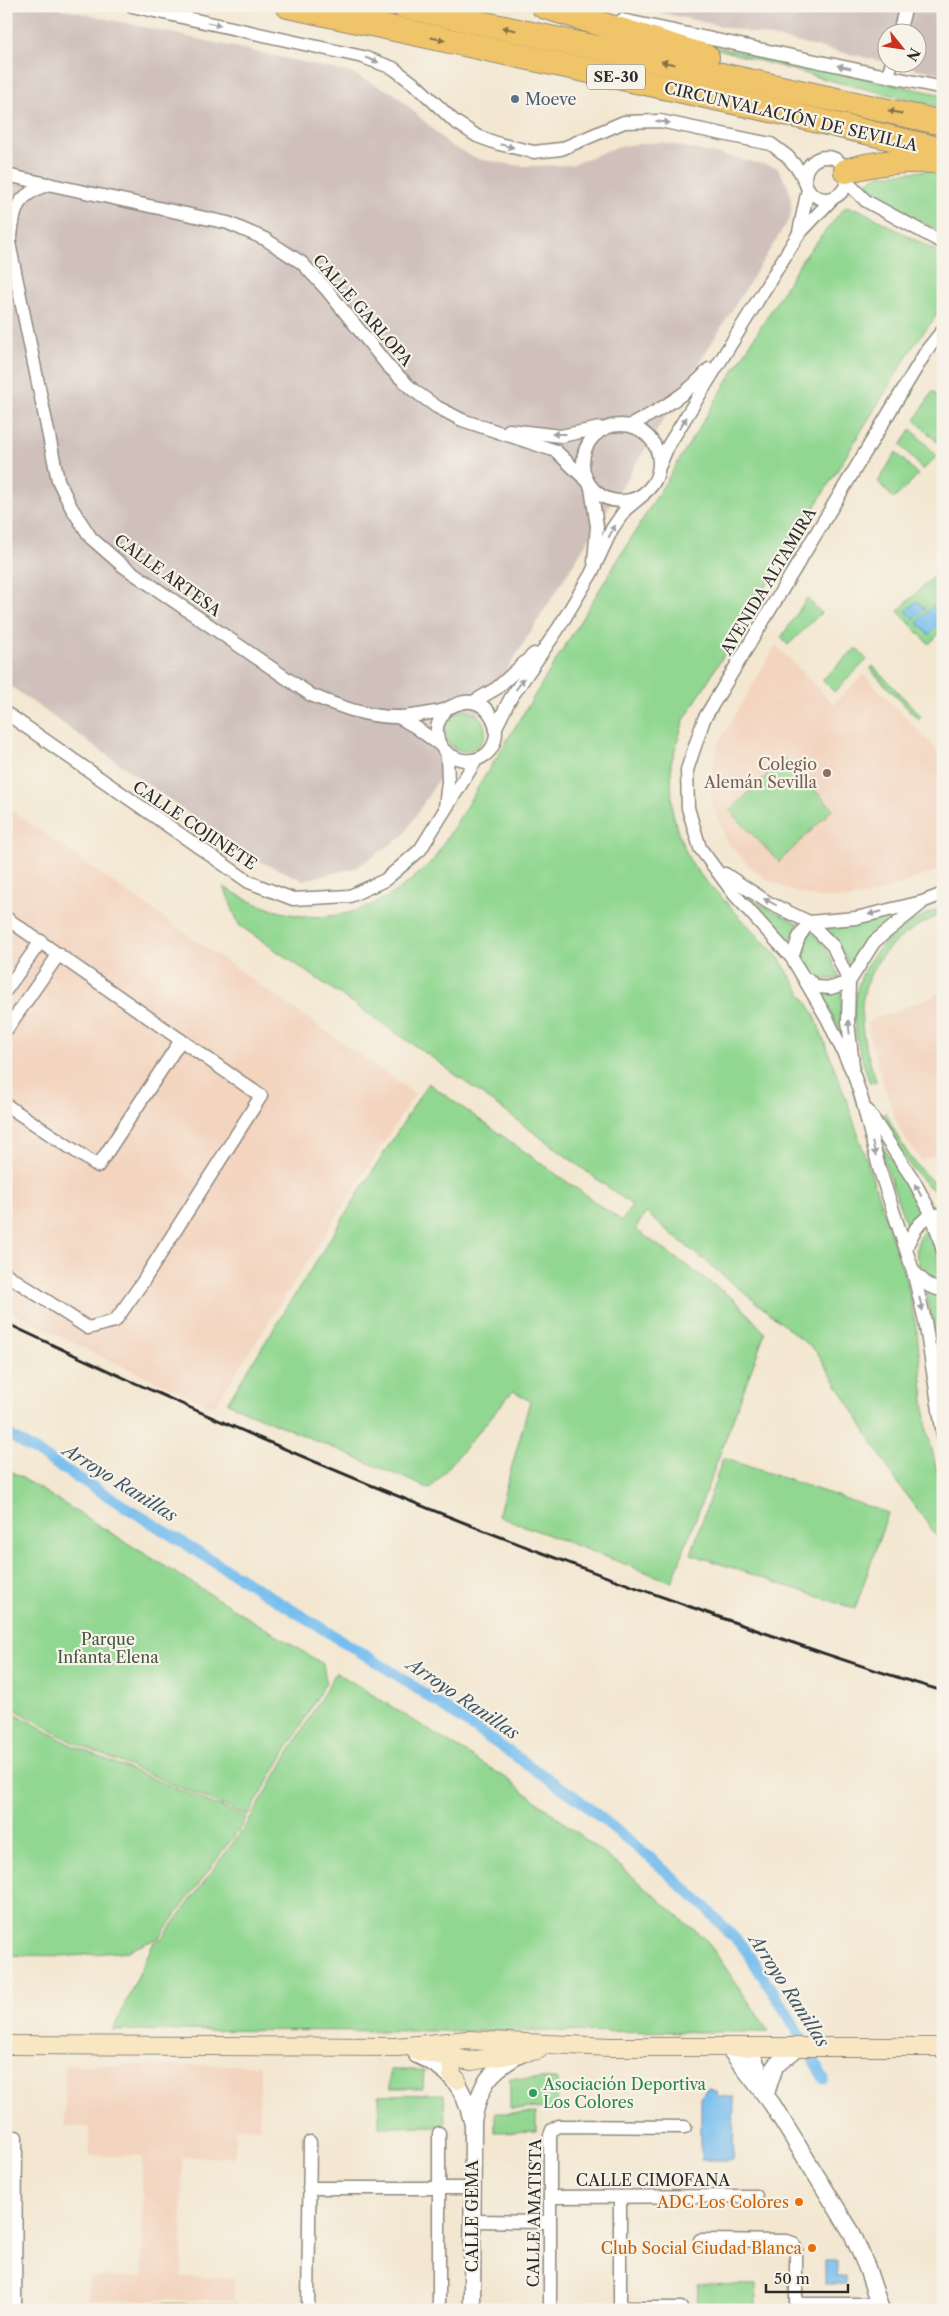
<svg xmlns="http://www.w3.org/2000/svg" width="949" height="2316" viewBox="0 0 949 2316" font-family="'Libre Caslon Text',serif">
<rect width="100%" height="100%" fill="#f7f3e8"/>
<filter id="ink" filterUnits="userSpaceOnUse"><feTurbulence type="fractalNoise" baseFrequency=".02" numOctaves="2"/><feDisplacementMap in="SourceGraphic" scale="10" xChannelSelector="R" yChannelSelector="G"/><feConvolveMatrix kernelMatrix="1 2 1 2 8 2 1 2 1" color-interpolation-filters="sRGB"/></filter>
<filter id="wash" filterUnits="userSpaceOnUse"><feTurbulence type="fractalNoise" baseFrequency=".0096" numOctaves="4" result="noise"/><feDisplacementMap in="SourceGraphic" scale="20" xChannelSelector="R" yChannelSelector="G"/><feGaussianBlur stdDeviation="1.12" result="paint"/><feColorMatrix in="noise" values="0 0 0 0 0 0 0 0 0 0 0 0 0 0 0 0 0 1.4 0 .05"/><feComposite in="paint" operator="in"/></filter>
<g filter="url(#wash)">
<rect width="100%" height="100%" fill="#f3e7d1"/>
<!-- built -->
<g fill="#f3d4bf">
<polygon points="776,645 833,704 864,675 943,756 943,868 877,893 849,899 819,898 792,891 766,879 748,865 727,841 712,804 710,784 718,744"/>
<polygon points="6,807 415,1094 214,1407 100,1356 6,1309"/>
<polygon points="943,992 943,1151 921,1160 907,1142 895,1118 870,1039 868,1022"/>
<polygon points="65,2065 260,2065 259,2128 235,2128 235,2157 182,2157 182,2277 234,2278 234,2300 89,2300 89,2277 142,2277 142,2156 89,2156 89,2127 65,2127"/>
</g>
<!-- industrial -->
<g fill="#cfc0bb">
<polygon points="6,6 49,6 351,73 395,94 451,146 478,159 521,166 571,165 619,146 660,142 777,167 788,186 791,199 791,216 403,836 356,868 303,880 250,857 6,683"/>
<polygon points="630,6 943,6 943,74 890,63 916,62 916,32 886,32 886,62"/>
</g>
<!-- green -->
<g fill="#91d791" stroke="#5e815e">
<polygon points="685,40 943,95 943,108 825,79"/>
<polygon points="943,169 943,233 873,195 866,188 869,180 880,175"/>
<path d="M 848,207 L 860,210 L 943,255 L 943,307 L 914,345 L 684,720 L 671,763 L 672,809 L 677,830 L 689,859 L 702,877 L 779,958 L 814,1014 L 848,1104 L 907,1283 L 917,1332 L 927,1430 L 943,1495 L 943,1544 L 900,1487 L 817,1352 L 646,1213 L 635,1229 L 735,1300 L 765,1333 L 672,1582 L 498,1516 L 530,1401 L 513,1391 L 430,1489 L 227,1403 L 428,1083 L 622,1221 L 632,1205 L 437,1061 L 239,925 L 224,887 C 303,935 371,924 434,859 L 802,260 L 844,208 Z"/>
<polygon points="933,391 943,401 943,448 915,420"/>
<polygon points="911,429 937,456 923,470 901,445"/>
<polygon points="896,452 918,475 894,499 878,482"/>
<polygon points="943,567 943,630 929,644 898,611"/>
<polygon points="807,598 821,613 788,645 781,638"/>
<polygon points="856,648 867,660 834,692 822,680"/>
<polygon points="873,666 921,716 918,719 870,669"/>
<circle cx="465" cy="731" r="20"/>
<polygon points="784,758 833,809 779,862 730,811"/>
<polygon points="750,899 799,924 789,942 749,901"/>
<path d="M 943,907 L 943,914 C 890,935 854,973 863,1033 C 865,1050 872,1066 876,1081 L 870,1083 C 865,1068 859,1052 856,1035 C 845,969 886,930 943,907 Z"/>
<polygon points="895,913 897,915 878,931 851,970 840,946 823,925"/>
<path d="M 811,931 L 826,948 L 840,978 C 810,986 787,954 811,931 Z"/>
<polygon points="841,991 843,1033 841,1034 822,994"/>
<path d="M 886,1113 C 899,1143 916,1170 943,1190 L 943,1198 C 915,1177 893,1147 881,1115 Z"/>
<polygon points="882,1146 914,1193 924,1213 908,1230 879,1147"/>
<path d="M 928,1226 L 930,1227 L 938,1258 L 940,1284 C 914,1274 909,1245 928,1226 Z"/>
<polygon points="927,1292 942,1297 936,1339 934,1339 926,1293"/>
<polygon points="723,1458 888,1513 855,1609 691,1554"/>
<polygon points="6,1468 323,1664 326,1682 248,1816 72,1742 6,1704"/>
<polygon points="336,1672 509,1780 625,1870 708,1942 769,2032 113,2030 154,1942 163,1938 251,1818"/>
<polygon points="6,1708 71,1745 247,1818 160,1937 128,1951 72,1956 6,1955"/>
<polygon points="390,2070 424,2070 423,2088 390,2088"/>
<polygon points="510,2078 557,2079 557,2109 510,2108"/>
<polygon points="444,2094 445,2126 379,2127 379,2095"/>
<polygon points="495,2113 536,2113 536,2131 495,2132"/>
<polygon points="698,2284 756,2285 756,2310 697,2310"/>
<rect x="89" y="2304" width="146" height="6"/>
</g>
<!-- water -->
<g fill="#77beef" stroke="#51748d">
<polygon points="941,598 943,621 929,635 917,622"/>
<polygon points="917,601 925,609 914,619 906,611"/>
<polygon points="709,2088 717,2092 718,2097 734,2097 733,2160 701,2160 701,2098 705,2090"/>
<polygon points="825,2260 837,2260 837,2277 846,2277 846,2284 825,2284"/>
</g>
<g fill="none" stroke-linecap="round" stroke-linejoin="round">
<!-- canal -->
<polyline stroke="#77beef" stroke-width="11" points="6,1433 394,1673 578,1799 654,1861 705,1907 745,1949 791,2020 824,2079"/>
</g>
</g>
<g filter="url(#ink)">
<g fill="none" stroke-linecap="round" stroke-linejoin="round">
<defs>
<g id="minor">
<polyline points="132,6 363,57 393,68 418,87 454,121 477,136 499,144 534,152 561,149 624,122 660,121 771,144 787,156 799,170 805,182"/>
<polyline points="622,20 943,88"/>
<polyline points="899,32 906,6"/>
<polyline points="888,76 892,62"/>
<circle cx="826" cy="178" r="21"/>
<polyline points="6,175 228,223 265,239 302,263 327,290 388,366 413,390 437,407 462,420 556,451 585,479"/>
<polyline points="847,182 866,201 943,243"/>
<path d="M 6,228 L 58,480 L 71,507 L 91,538 L 123,566 L 311,695 C 338,706 368,718 399,717 C 411,717 424,714 436,712 C 449,710 458,700 472,702 C 489,705 499,724 495,740 C 486,774 433,762 437,728 C 437,723 442,716 445,711"/>
<polyline points="799,232 808,189"/>
<path d="M 11,237 C 14,206 18,195 49,184"/>
<polyline points="943,330 927,350 704,719 687,770 688,808 700,848 734,894 792,958 828,1020 854,1075 862,1100 879,1168 913,1271 925,1321 943,1435"/>
<path d="M 631,425 C 660,410 688,394 709,369"/>
<circle cx="621" cy="463" r="38"/>
<polyline points="509,430 561,436 600,428"/>
<polyline points="660,465 668,446 798,235 832,199"/>
<polyline points="591,488 597,526 594,562"/>
<polyline points="473,702 497,688 534,654"/>
<polyline points="6,713 249,882 293,899 350,896 385,880 420,850 476,760"/>
<polyline points="398,717 414,726 440,745"/>
<polyline points="496,727 510,699 558,629 591,574 612,529 625,510 643,495"/>
<polyline points="445,807 448,782 447,754"/>
<polyline points="725,874 769,903 809,922 833,946 849,982 848,1021 853,1066"/>
<polyline points="6,918 261,1096 142,1283 115,1321 88,1328 6,1274"/>
<polyline points="792,958 799,937 809,922 856,918 922,902 943,894"/>
<polyline points="808,980 817,987 831,988 849,982 874,942 921,904"/>
<polyline points="6,990 41,941"/>
<polyline points="6,1030 59,954"/>
<polyline points="6,1105 98,1166 181,1040"/>
<polyline points="868,1111 914,1181 932,1215 943,1251"/>
<path d="M 906,1248 C 913,1231 922,1213 943,1215"/>
<polyline points="913,1271 929,1286 943,1291"/>
<polyline points="939,1371 943,1329"/>
<polyline points="309,2188 472,2188"/>
<polyline points="550,2197 756,2196"/>
<polyline points="472,2221 549,2222"/>
<polyline points="700,2240 787,2241 793,2243 796,2249 796,2310"/>
<polyline points="796,2304 880,2304"/>
<polyline points="620,2308 681,2308"/>
<polyline points="15,2310 16,2137"/>
<polyline points="308,2310 310,2142"/>
<polyline points="439,2310 439,2133"/>
<polyline points="550,2310 550,2135 552,2130 559,2126 685,2127"/>
<polyline points="620,2310 620,2197"/>
</g>
<g id="tertiary">
<polyline points="728,2047 772,2104 852,2233 867,2268 881,2310"/>
<polyline points="749,2047 767,2090"/>
<path d="M 417,2055 C 450,2069 464,2086 472,2121"/>
<polyline points="767,2090 775,2066 797,2048"/>
<path d="M 472,2310 L 473,2121 C 480,2085 488,2071 521,2054"/>
</g>
<g id="secondary">
<polyline points="6,2045 397,2047 468,2040 610,2047 943,2047"/>
<polyline points="416,2051 471,2061 538,2050"/>
<polyline points="451,2058 452,2076 457,2080"/>
</g>
<g id="motorway">
<polyline points="288,6 780,112 943,150"/>
<polyline points="403,6 943,123"/>
<polyline points="543,6 707,57"/>
<path d="M 846,171 C 879,161 909,160 943,161"/>
</g>
</defs>
<!-- minor casing -->
<use href="#minor" stroke="#8f897e" stroke-width="15"/>
<!-- tertiary casing -->
<use href="#tertiary" stroke="#8f897e" stroke-width="19"/>
<!-- secondary casing -->
<use href="#secondary" stroke="#8f897e" stroke-width="20"/>
<!-- motorway casing -->
<use href="#motorway" stroke="#8f897e" stroke-width="26"/>
<!-- minor -->
<use href="#minor" stroke="#fff" stroke-width="12"/>
<!-- tertiary -->
<use href="#tertiary" stroke="#fff" stroke-width="16"/>
<!-- secondary -->
<use href="#secondary" stroke="#f9e7c3" stroke-width="18"/>
<!-- motorway -->
<use href="#motorway" stroke="#f0c469" stroke-width="24"/>
<!-- rail -->
<path stroke="#2b2b2b" stroke-width="3" d="M 6,1323 C 229,1429 456,1525 688,1606 C 773,1636 857,1666 943,1691"/>
</g>
<!-- one-way arrows -->
<defs><path id="oneway-solid" d="M-6-.8H1V-3.2L6.5 0L1 3.2V.8H-6Z" transform="scale(1.25)"/></defs>
<g fill="#a0a0a0">
<use href="#oneway-solid" transform="translate(214 24) rotate(12)"/>
<use href="#oneway-solid" transform="translate(372 60) rotate(19)"/>
<use href="#oneway-solid" transform="translate(844 67) rotate(-168)"/>
<use href="#oneway-solid" transform="translate(663 122) rotate(7)"/>
<use href="#oneway-solid" transform="translate(507 146) rotate(13)"/>
<use href="#oneway-solid" transform="translate(683 423) rotate(-58)"/>
<use href="#oneway-solid" transform="translate(559 434) rotate(180)"/>
<use href="#oneway-solid" transform="translate(612 531) rotate(-63)"/>
<use href="#oneway-solid" transform="translate(520 684) rotate(-55)"/>
<use href="#oneway-solid" transform="translate(770 902) rotate(-153)"/>
<use href="#oneway-solid" transform="translate(875 913) rotate(167)"/>
<use href="#oneway-solid" transform="translate(849 1027) rotate(-95)"/>
<use href="#oneway-solid" transform="translate(874 1149) rotate(76)"/>
<use href="#oneway-solid" transform="translate(918 1190) rotate(-119)"/>
<use href="#oneway-solid" transform="translate(921 1304) rotate(76)"/>
</g>
<g fill="#847047">
<use href="#oneway-solid" transform="translate(509 29) rotate(-168)"/>
<use href="#oneway-solid" transform="translate(438 39) rotate(12)"/>
<use href="#oneway-solid" transform="translate(668 63) rotate(-168)"/>
<use href="#oneway-solid" transform="translate(895 112) rotate(-167)"/>
</g>
</g>
<!-- markers -->
<circle fill="#5c6f8a" stroke="#f7f3e8" stroke-width="2" cx="515" cy="99" r="5"/>
<circle fill="#8d6e63" stroke="#f7f3e8" stroke-width="2" cx="827" cy="773" r="5"/>
<circle fill="#2e9e5b" stroke="#f7f3e8" stroke-width="2" cx="533" cy="2093" r="5"/>
<g fill="#e8710a" stroke="#f7f3e8" stroke-width="2">
<circle cx="799" cy="2202" r="5"/>
<circle cx="812" cy="2248" r="5"/>
</g>
<g text-anchor="middle" stroke-width="4.5" stroke-linejoin="round" paint-order="stroke">
<!-- shield labels -->
<rect fill="#f7f3e8" stroke="#686764" stroke-width="1" x="587" y="64.5" width="58" height="25" rx="4"/>
<g font-size="15" font-weight="bold" fill="#2b2b2b">
<text x="616" y="82">SE-30</text>
</g>
<!-- service labels -->
<g font-size="16" fill="#4e5e75" stroke="#f7f3e8" text-anchor="start">
<text x="525" y="105">Moeve</text>
</g>
<!-- street labels -->
<g font-size="16" fill="#2b2b2b" stroke="#f7f3e8">
<text transform="translate(791 116) rotate(13)" y="6">CIRCUNVALACIÓN DE SEVILLA</text>
<text transform="translate(363 310) rotate(49)" y="6">CALLE GARLOPA</text>
<text transform="translate(168 575) rotate(36)" y="6">CALLE ARTESA</text>
<text transform="translate(768 581) rotate(-59)" y="6">AVENIDA ALTAMIRA</text>
<text transform="translate(195 825) rotate(34)" y="6">CALLE COJINETE</text>
<text x="653" y="2186">CALLE CIMOFANA</text>
<text transform="translate(534 2213) rotate(-89)" y="6">CALLE AMATISTA</text>
<text transform="translate(472 2216) rotate(-90)" y="6">CALLE GEMA</text>
</g>
<!-- education labels -->
<g font-size="16" fill="#785e54" stroke="#f7f3e8" text-anchor="end">
<text x="817" y="770">Colegio<tspan x="817" dy="18">Alemán Sevilla</tspan></text>
</g>
<!-- park labels -->
<g font-size="16" fill="#445644" stroke="#f7f3e8">
<text x="108" y="1645">Parque<tspan x="108" dy="18">Infanta Elena</tspan></text>
</g>
<!-- leisure labels -->
<g font-size="16" fill="#27864d" stroke="#f7f3e8" text-anchor="start">
<text x="543" y="2090">Asociación Deportiva<tspan x="543" dy="18">Los Colores</tspan></text>
</g>
<!-- food labels -->
<g font-size="16" fill="#c56008" stroke="#f7f3e8" text-anchor="end">
<text x="789" y="2208">ADC Los Colores</text>
<text x="802" y="2254">Club Social Ciudad Blanca</text>
</g>
<!-- water labels -->
<g font-size="18" font-style="italic" fill="#425766" stroke="#f7f3e8">
<text transform="translate(120 1483) rotate(32)" y="6">Arroyo Ranillas</text>
<text transform="translate(463 1699) rotate(34)" y="6">Arroyo Ranillas</text>
<text transform="translate(789 1991) rotate(57)" y="6">Arroyo Ranillas</text>
</g>
</g>
<!-- margin -->
<rect width="949" height="2316" fill="none" stroke="#f7f3e8" stroke-width="25"/>
<!-- north arrow -->
<g transform="translate(902 48) rotate(120)"><circle r="24" fill="#f7f3e8" stroke="#a5a39c"/>
<path d="M0-4L9 19L0 12L-9 19Z" fill="#c8321e"/>
<text y="-8" font-size="14" font-weight="bold" text-anchor="middle" fill="#2b2b2b">N</text>
</g>
<!-- scale -->
<path d="M766 2284v8h82v-8" fill="none" stroke="#2b2b2b" stroke-width="2.5"/>
<text x="774" y="2284" font-size="15" fill="#2b2b2b" stroke="#f7f3e8" stroke-width="4" paint-order="stroke">50 m</text>
</svg>
